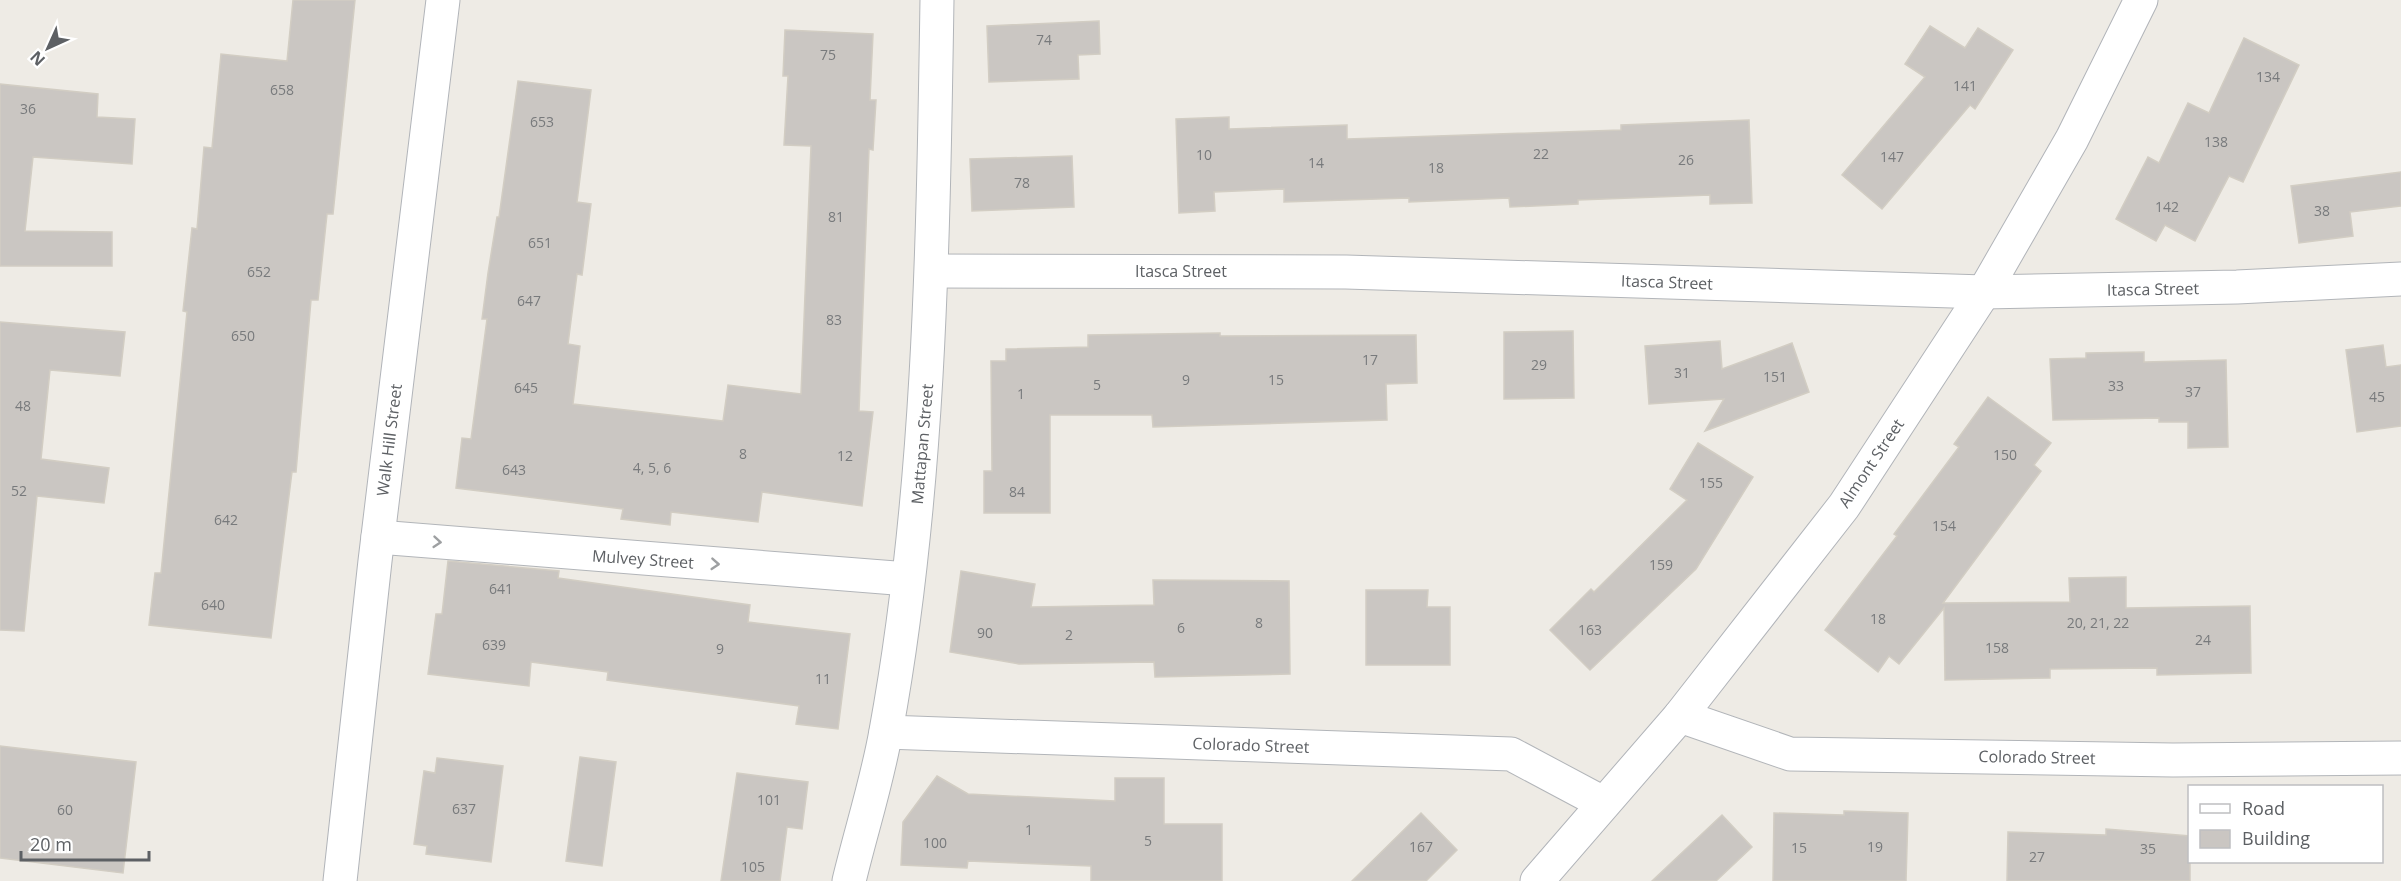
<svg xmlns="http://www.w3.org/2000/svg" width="2401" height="881" viewBox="0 0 2401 881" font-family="'Open Sans',sans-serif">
<rect width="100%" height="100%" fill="#eeebe5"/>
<!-- building -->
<g fill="#cac6c2" stroke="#d2cdc3" stroke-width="1.5">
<polygon points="293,0 355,0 333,214 327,214 318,300 311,300 296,472 292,472 271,638 149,625 155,573 161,573 187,312 183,311 192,228 197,229 204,147 212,148 221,54 287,61"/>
<polygon points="1099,21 1100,54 1078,55 1079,79 989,82 987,26"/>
<polygon points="1930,26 1965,48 1978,28 2013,50 1975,109 1970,105 1882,209 1842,175 1925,77 1905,64"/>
<polygon points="785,30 873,34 870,100 876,100 873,150 869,149 859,411 873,412 862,506 762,492 758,522 671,512 670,525 621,519 623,509 456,488 462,438 471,439 487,319 482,319 488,273 497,217 499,217 518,81 591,90 577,202 591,204 582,275 577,274 568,344 580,346 573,404 723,421 728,385 801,394 811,146 784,145 788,76 783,76"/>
<polygon points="2244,38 2299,65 2243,182 2229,176 2195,241 2165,225 2156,241 2116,219 2148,157 2159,163 2188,103 2209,113"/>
<polygon points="0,84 98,94 97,117 135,119 132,164 33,157 25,231 112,232 112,266 0,266"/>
<polygon points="1229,117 1229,129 1347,125 1347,139 1621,130 1621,125 1749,120 1752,203 1710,204 1710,195 1578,200 1578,204 1510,207 1509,198 1409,202 1409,198 1284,202 1284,189 1214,192 1215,211 1179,213 1176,119"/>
<polygon points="1072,156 1074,207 972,211 970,159"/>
<polygon points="2401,172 2401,206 2350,212 2353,236 2299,243 2291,186"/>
<polygon points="0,322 125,332 120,376 50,370 41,459 109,468 104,503 37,496 24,631 0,630"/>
<polygon points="1573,331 1574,398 1504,399 1504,332"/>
<polygon points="1220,333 1220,336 1416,335 1417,383 1386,384 1387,420 1153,427 1152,415 1050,415 1050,513 984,513 984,471 992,471 991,361 1006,361 1006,349 1088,347 1088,335"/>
<polygon points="1720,341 1722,369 1792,343 1809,392 1705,431 1724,399 1649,404 1645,346"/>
<polygon points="2383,345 2386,367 2401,365 2401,426 2357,432 2346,350"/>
<polygon points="2144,352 2144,362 2226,360 2228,447 2188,448 2188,422 2159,422 2159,418 2053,420 2050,359 2086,358 2086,353"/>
<polygon points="1988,397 2051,443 2034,465 2041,471 1943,603 2070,602 2069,578 2126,577 2126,608 2250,606 2251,673 2157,675 2157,668 2050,669 2050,678 1945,680 1944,608 1899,664 1889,656 1878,672 1825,630 1897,536 1894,534 1959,447 1954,444"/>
<polygon points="1698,443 1753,477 1696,569 1590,670 1550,630 1591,589 1594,592 1687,500 1670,489"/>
<polygon points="448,561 559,571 558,578 750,605 748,622 850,634 838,729 796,724 799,706 607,680 608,672 531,662 529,686 428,674 436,614 442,614"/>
<polygon points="961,571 1035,584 1031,607 1154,605 1153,580 1289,581 1290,674 1155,677 1154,662 1019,664 950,652"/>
<polygon points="1366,590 1428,590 1427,607 1450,607 1450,665 1366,665"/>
<polygon points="0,746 136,762 123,873 0,858"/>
<polygon points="580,757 616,762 602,866 566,861"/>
<polygon points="437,758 503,766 491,862 426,854 427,846 414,844 424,771 435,773"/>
<polygon points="737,773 808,782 802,829 787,827 780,881 721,881"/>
<polygon points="937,776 968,794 1115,801 1115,778 1164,778 1164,824 1222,824 1222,881 1091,881 1091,866 968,861 967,868 901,865 903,822"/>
<polygon points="1844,811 1908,813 1906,881 1773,881 1774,813 1844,815"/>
<polygon points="1421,813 1457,850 1426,881 1352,881"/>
<polygon points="1722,815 1752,847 1716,881 1652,881"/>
<polygon points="2106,829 2190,836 2190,881 2007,881 2008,832 2106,835"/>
</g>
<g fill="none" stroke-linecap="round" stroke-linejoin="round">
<defs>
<g id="street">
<polyline points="933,271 1346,272 1984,292 2237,287 2401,279"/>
<polyline points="378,537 908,579"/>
<polyline points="1680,716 1790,754 2173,760 2401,758"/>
<polyline points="886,732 1511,754 1603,803"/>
<path d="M 849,881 C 861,831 877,782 886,731 C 930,490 933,245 937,0"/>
</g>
<g id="secondary">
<polyline points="340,881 375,561 443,0"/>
<polyline points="1537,881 1680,716 1844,506 1984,292 2072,139 2141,0"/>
</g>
</defs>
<!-- street casing -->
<use href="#street" stroke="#b2b5b9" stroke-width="35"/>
<!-- secondary casing -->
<use href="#secondary" stroke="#b1b4b9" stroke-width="35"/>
<!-- street -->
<use href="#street" stroke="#fff" stroke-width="33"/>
<!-- secondary -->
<use href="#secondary" stroke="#fff" stroke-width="33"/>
</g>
<!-- one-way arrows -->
<defs><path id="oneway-chevron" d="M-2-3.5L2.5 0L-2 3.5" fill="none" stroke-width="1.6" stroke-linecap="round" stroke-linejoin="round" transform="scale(1.5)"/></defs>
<g stroke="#9ea0a2">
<use href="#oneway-chevron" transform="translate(437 542) rotate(5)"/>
<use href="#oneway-chevron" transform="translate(715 564) rotate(4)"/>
</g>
<g text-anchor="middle" stroke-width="5" stroke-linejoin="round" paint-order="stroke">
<!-- number labels -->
<g font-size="14" fill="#787a7c">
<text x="1044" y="45">74</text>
<text x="828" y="60">75</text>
<text x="2268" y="82">134</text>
<text x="1965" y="91">141</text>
<text x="282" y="95">658</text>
<text x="28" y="114">36</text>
<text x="542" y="127">653</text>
<text x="2216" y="147">138</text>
<text x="1541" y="159">22</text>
<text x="1204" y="160">10</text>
<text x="1892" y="162">147</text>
<text x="1686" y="165">26</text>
<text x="1316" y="168">14</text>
<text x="1436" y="173">18</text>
<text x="1022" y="188">78</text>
<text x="2167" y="212">142</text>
<text x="2322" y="216">38</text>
<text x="836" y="222">81</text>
<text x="540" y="248">651</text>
<text x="259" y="277">652</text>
<text x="529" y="306">647</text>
<text x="834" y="325">83</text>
<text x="243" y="341">650</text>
<text x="1370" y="365">17</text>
<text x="1539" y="370">29</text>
<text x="1682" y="378">31</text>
<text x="1775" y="382">151</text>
<text x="1186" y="385">9</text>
<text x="1276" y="385">15</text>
<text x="1097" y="390">5</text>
<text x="2116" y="391">33</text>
<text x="526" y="393">645</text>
<text x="2193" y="397">37</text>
<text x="1021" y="399">1</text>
<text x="2377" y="402">45</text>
<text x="23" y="411">48</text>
<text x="743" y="459">8</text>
<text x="2005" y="460">150</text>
<text x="845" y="461">12</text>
<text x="652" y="473">4, 5, 6</text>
<text x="514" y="475">643</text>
<text x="1711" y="488">155</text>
<text x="19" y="496">52</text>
<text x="1017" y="497">84</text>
<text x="226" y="525">642</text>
<text x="1944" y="531">154</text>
<text x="1661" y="570">159</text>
<text x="501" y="594">641</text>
<text x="213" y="610">640</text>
<text x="1878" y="624">18</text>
<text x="1259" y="628">8</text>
<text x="2098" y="628">20, 21, 22</text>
<text x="1181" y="633">6</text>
<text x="1590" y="635">163</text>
<text x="985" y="638">90</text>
<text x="1069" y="640">2</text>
<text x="2203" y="645">24</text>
<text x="494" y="650">639</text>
<text x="1997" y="653">158</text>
<text x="720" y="654">9</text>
<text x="823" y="684">11</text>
<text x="769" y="805">101</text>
<text x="464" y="814">637</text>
<text x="65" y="815">60</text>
<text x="1029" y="835">1</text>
<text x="1148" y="846">5</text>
<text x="935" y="848">100</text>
<text x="1421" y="852">167</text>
<text x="1875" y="852">19</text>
<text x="1799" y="853">15</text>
<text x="2148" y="854">35</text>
<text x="2037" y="862">27</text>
<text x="753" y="872">105</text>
</g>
<!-- street labels -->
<g font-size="16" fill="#5d6064" stroke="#fff">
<text x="1181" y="277">Itasca Street</text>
<text transform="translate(1667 282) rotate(2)" y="6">Itasca Street</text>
<text transform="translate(2153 289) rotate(-1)" y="6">Itasca Street</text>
<text transform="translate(389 440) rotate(-83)" y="6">Walk Hill Street</text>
<text transform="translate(922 444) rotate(-85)" y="6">Mattapan Street</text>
<text transform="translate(1871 463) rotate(-56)" y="6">Almont Street</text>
<text transform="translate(643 559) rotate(4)" y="6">Mulvey Street</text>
<text transform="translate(1251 745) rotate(2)" y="6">Colorado Street</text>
<text transform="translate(2037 757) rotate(1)" y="6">Colorado Street</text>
</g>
</g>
<!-- legend -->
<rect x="2188" y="785" width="195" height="78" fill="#ffffff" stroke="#bebfc1" stroke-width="1.5"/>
<rect x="2200" y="804" width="30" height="9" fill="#ffffff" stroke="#bebfc1" stroke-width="1.5"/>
<text x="2242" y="815" font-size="18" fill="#5d6064">Road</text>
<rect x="2200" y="830" width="30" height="18" fill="#cac6c2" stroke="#bebfc1" stroke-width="1.5"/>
<text x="2242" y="845" font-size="18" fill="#5d6064">Building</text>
<!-- north arrow -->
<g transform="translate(48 48) rotate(225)" stroke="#ffffff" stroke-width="4.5" paint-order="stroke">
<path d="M0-4.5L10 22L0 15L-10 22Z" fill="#5d6064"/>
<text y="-9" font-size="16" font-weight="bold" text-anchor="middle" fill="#5d6064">N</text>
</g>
<!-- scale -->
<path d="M21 851v9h128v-9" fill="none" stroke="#5d6064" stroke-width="3"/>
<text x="30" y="851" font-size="18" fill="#5d6064" stroke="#ffffff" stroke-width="4.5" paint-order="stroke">20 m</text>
</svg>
